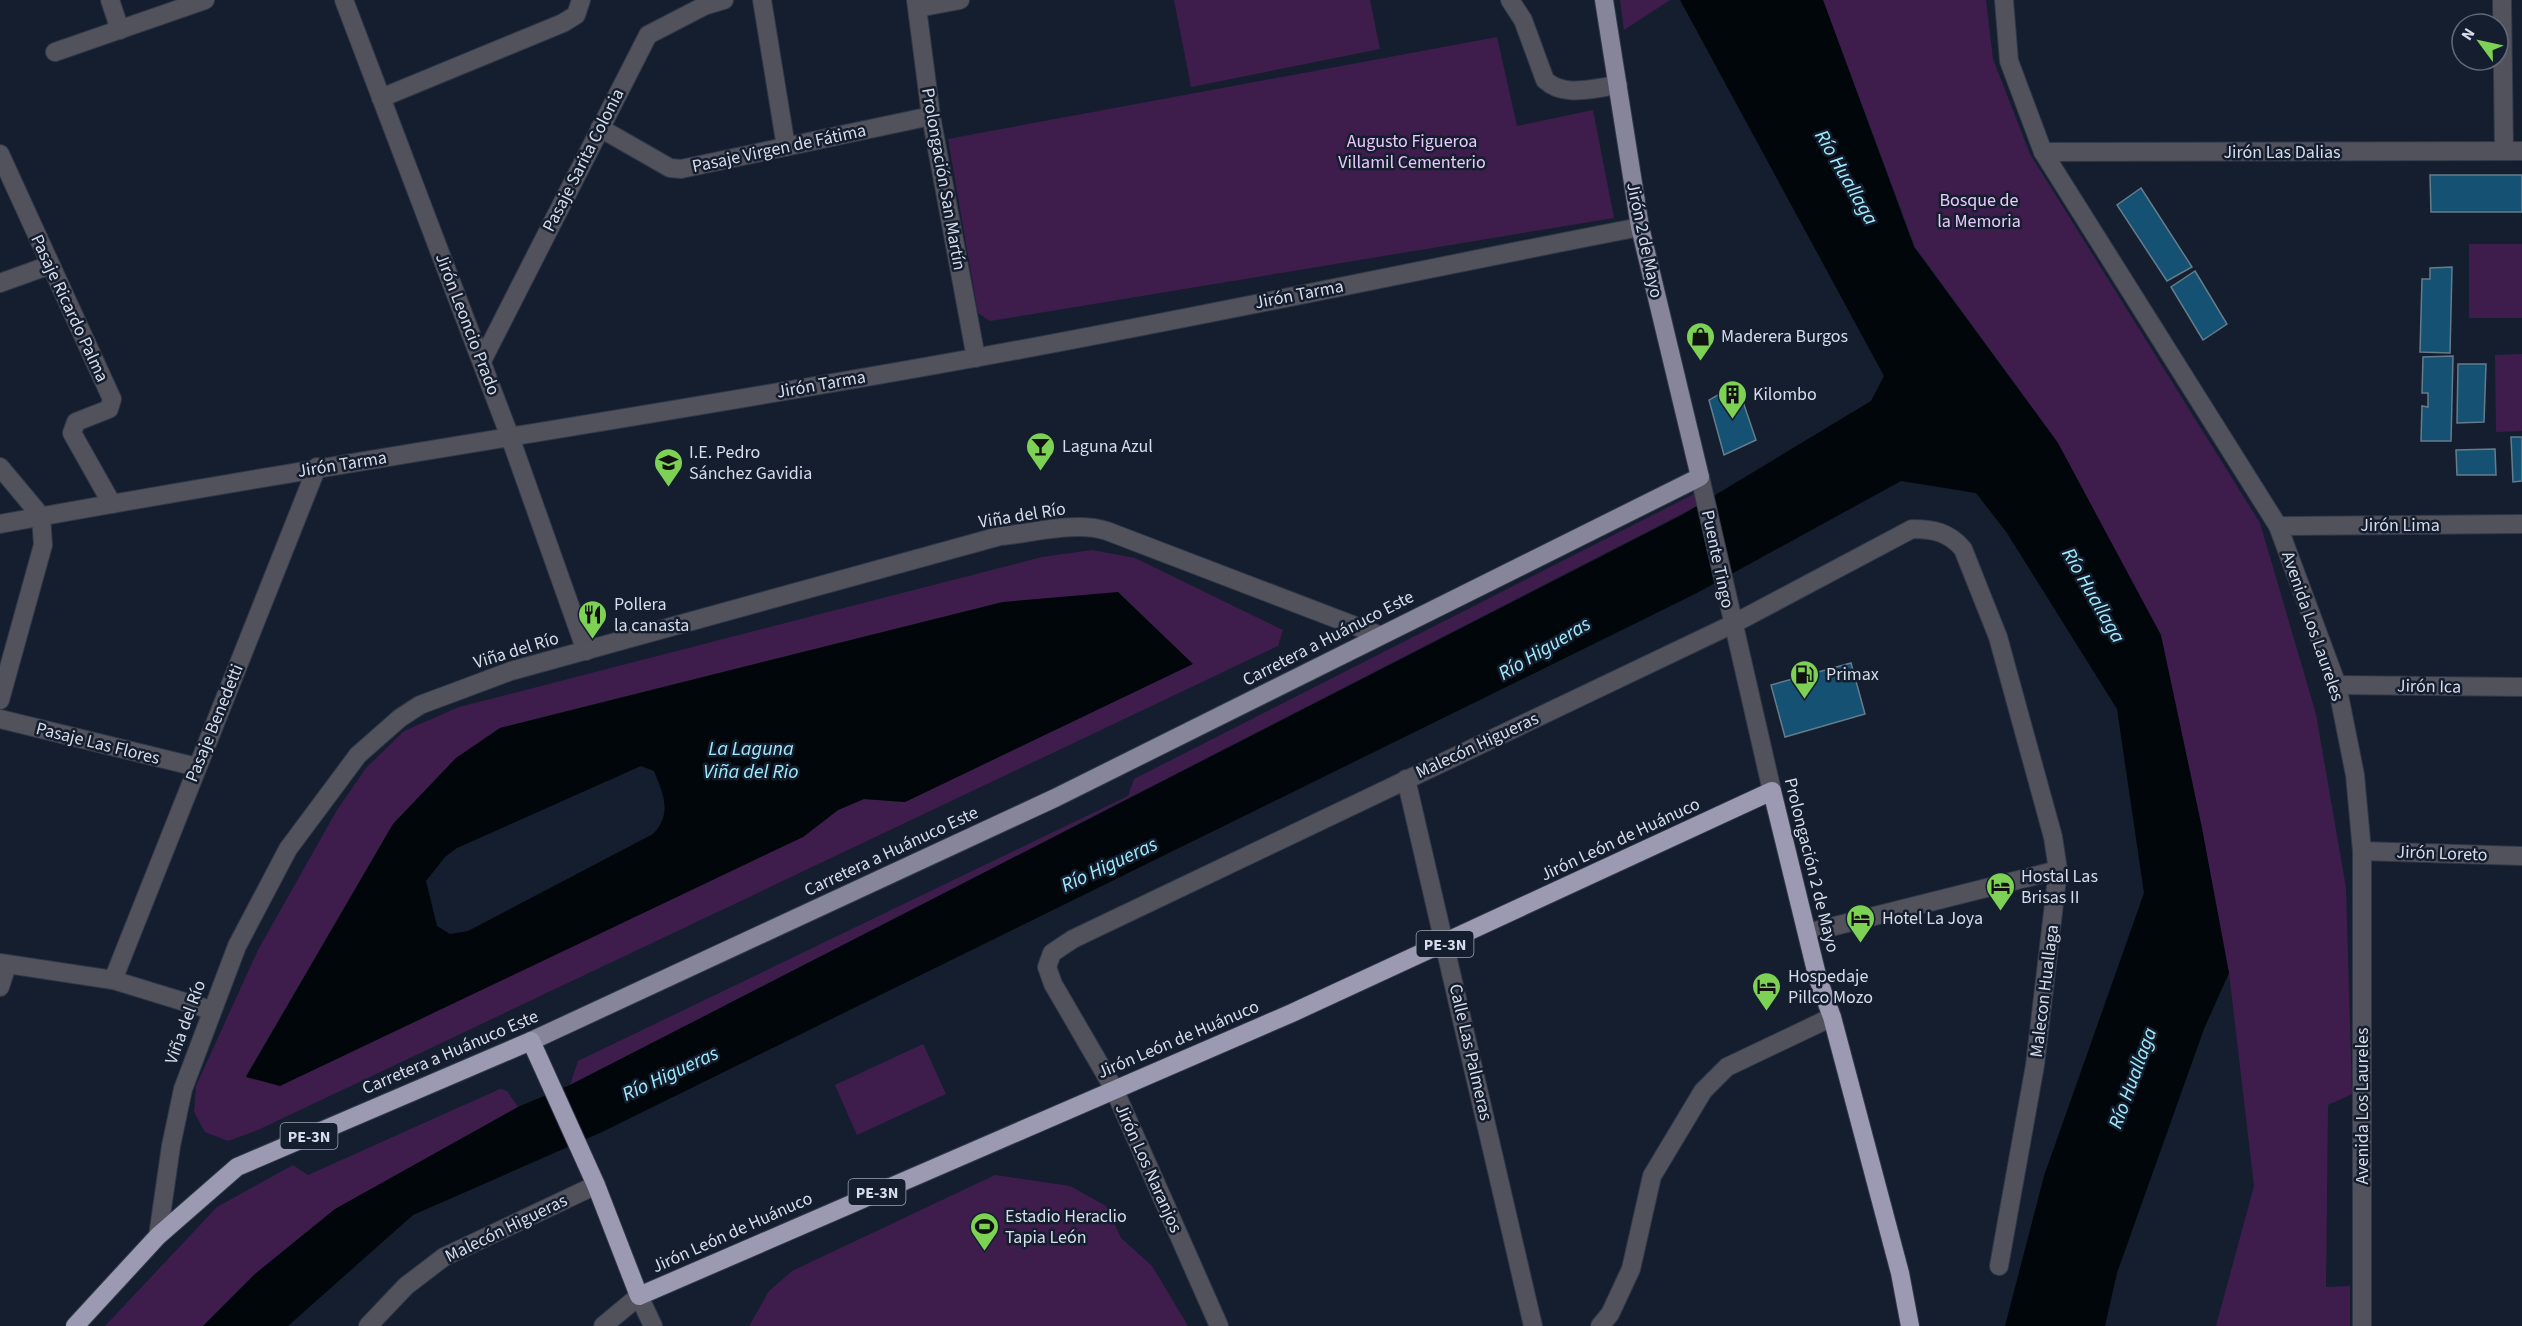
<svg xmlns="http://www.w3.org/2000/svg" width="2522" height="1326" viewBox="0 0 2522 1326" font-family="'Source Sans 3',sans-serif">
<rect width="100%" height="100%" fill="#151e2f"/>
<!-- green -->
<g fill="#3e1d4d" fill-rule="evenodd">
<polygon points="1174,0 1370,0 1380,49 1191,87"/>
<polygon points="1620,0 1670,0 1624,30"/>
<polygon points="1823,0 1986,0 1993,59 2030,154 2260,523 2316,714 2346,888 2352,1094 2328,1105 2326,1287 2350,1286 2350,1326 2216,1326 2254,1186 2229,973 2058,443 1915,247"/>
<polygon points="1497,37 1517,126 1593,110 1614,218 990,321 978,313 948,139"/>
<rect x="2469" y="244" width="53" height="74"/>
<polygon points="2522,354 2522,431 2496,432 2495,355"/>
<polygon points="1694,494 1705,502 570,1085 578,1061 1128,796 1134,779"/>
<path d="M 1092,550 L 1135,558 L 1283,630 L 1278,646 L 258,1130 L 228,1141 L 205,1132 L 194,1112 L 196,1086 L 258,950 L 337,810 L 366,768 L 404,731 L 459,707 L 1042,557 ZM 1003,602 L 1192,664 L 905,802 L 864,799 L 838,810 L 803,837 L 246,1076 L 393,824 L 456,758 L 500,728 Z"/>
<polygon points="923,1044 946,1094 857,1135 835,1085"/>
<polygon points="500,1089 507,1091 518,1107 335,1209 255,1274 203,1326 105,1326 217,1207 293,1165 308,1175"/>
<polygon points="995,1175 1070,1186 1106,1206 1121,1238 1152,1266 1188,1326 749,1326 769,1291 792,1271"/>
</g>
<!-- water -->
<g fill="#000609" fill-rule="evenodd">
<polygon points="1680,0 1823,0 1914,247 2058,443 2161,635 2202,828 2229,973 2204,1029 2117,1273 2105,1326 2005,1326 2044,1176 2144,893 2117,709 2007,533 1976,493 1901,481 1695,594 602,1132 413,1215 288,1326 203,1326 255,1274 335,1209 518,1107 570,1085 1682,515 1871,401 1884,376"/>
<path d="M 1118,592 L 1193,664 L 905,802 L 864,799 L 838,810 L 803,837 L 280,1086 L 246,1077 L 393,824 L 456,758 L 500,728 L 1003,602 ZM 641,766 L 654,771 C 663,794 673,813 653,834 L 468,931 L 450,934 L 437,926 L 426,881 L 445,857 L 457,848 Z"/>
</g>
<!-- building -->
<g fill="#155172" stroke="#647c8c" stroke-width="1.5">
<polygon points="2430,175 2522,175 2522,212 2431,212"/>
<polygon points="2141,188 2192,267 2167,281 2117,205"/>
<polygon points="2452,267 2450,353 2420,352 2422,279 2430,279 2430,268"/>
<polygon points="2195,271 2227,324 2203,340 2171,287"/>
<polygon points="2453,356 2451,441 2421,441 2422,406 2428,407 2428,393 2422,393 2423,357"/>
<polygon points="2458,364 2486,364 2484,422 2457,423"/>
<polygon points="1737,384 1756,440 1724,455 1709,400"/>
<polygon points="2511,437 2522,437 2522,481 2513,482"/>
<polygon points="2495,449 2496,475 2457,475 2456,450"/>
<polygon points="1851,663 1865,714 1785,737 1771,685"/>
</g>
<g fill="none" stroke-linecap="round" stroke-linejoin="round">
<defs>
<g id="minor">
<polyline points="110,0 120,30"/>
<polyline points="344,0 510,437 586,651"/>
<polyline points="762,0 786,147"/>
<polyline points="916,0 931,116 976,358"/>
<path d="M 1510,0 L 1523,20 L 1545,80 C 1564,98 1593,88 1618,85"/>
<polyline points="2004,0 2009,61 2043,152 2278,526 2337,685 2355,775 2362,851 2362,1326"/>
<polyline points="2502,0 2504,151"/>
<polyline points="918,8 960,0"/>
<polyline points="55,52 205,0"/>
<polyline points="381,98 563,23 576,15 581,0"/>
<polyline points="600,128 670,168 681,169 931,116"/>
<polyline points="2043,152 2522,151"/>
<polyline points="0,154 112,399 109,409 76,422 72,433 112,504"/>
<polyline points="0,283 50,265"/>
<polyline points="482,361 648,35 704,6 724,0"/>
<polyline points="0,467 41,516 43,545 0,700"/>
<polyline points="1700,477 1772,791"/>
<path d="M 0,524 C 324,464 650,417 974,358 C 1196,318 1418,270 1640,227"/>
<polyline points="2278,526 2522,524"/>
<polyline points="2337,685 2522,687"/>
<polyline points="0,719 197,767"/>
<polyline points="1406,779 1533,1326"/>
<polyline points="2362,851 2522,856"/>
<polyline points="1807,933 2058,870"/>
<polyline points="0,963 113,980 211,1010"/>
<polyline points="113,980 317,467"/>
<polyline points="0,987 7,965"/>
<path d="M 158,1236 L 171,1146 L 183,1089 L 237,946 L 288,849 L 358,755 L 400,718 L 420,705 L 511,671 L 1000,536 C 1034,533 1075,521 1107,531 L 1379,635"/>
<polyline points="368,1326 406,1286 444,1257 596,1185"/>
<polyline points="603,1326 639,1296 653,1326"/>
<path d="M 1219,1326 L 1114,1089 L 1053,984 L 1047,967 L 1052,953 L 1073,939 L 1733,624 L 1912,529 C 1933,529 1949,532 1963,549 L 1998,637 L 2053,837 L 2058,870 L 2035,1065 L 1999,1266"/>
<polyline points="1600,1326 1610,1314 1631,1269 1652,1176 1703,1091 1727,1067 1832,1017"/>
</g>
<polyline id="major" points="531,1041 1055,798 1700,477 1640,227 1604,0"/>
<polyline id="highway" points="75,1326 158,1236 237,1167 531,1041 596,1185 639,1296 1292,1013 1772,791 1818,979 1832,1017 1900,1273 1910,1326"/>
</defs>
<!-- minor casing -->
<use href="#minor" stroke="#303949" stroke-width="20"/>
<!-- major casing -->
<use href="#major" stroke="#303949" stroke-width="20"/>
<!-- highway casing -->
<use href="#highway" stroke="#303949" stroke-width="20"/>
<!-- minor -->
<use href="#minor" stroke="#52525c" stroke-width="18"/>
<!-- major -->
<use href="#major" stroke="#87859a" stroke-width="18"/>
<!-- highway -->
<use href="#highway" stroke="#9c9ab3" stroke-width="18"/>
</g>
<!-- icons -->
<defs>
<symbol id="shop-pin" viewBox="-11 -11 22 30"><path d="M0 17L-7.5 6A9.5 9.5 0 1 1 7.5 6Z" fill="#7dd154" stroke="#151e2f"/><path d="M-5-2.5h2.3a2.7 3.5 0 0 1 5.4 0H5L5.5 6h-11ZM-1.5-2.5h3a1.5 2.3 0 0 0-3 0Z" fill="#111"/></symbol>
<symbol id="building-pin" viewBox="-11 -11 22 30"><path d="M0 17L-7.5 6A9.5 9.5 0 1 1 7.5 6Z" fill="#7dd154" stroke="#151e2f"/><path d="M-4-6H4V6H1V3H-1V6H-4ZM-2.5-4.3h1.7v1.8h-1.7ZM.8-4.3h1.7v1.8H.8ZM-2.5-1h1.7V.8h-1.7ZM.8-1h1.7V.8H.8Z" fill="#111"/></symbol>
<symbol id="bar-pin" viewBox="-11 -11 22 30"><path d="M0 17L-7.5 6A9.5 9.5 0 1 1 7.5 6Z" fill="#7dd154" stroke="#151e2f"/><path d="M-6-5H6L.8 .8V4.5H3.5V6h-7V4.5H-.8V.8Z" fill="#111"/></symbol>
<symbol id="school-pin" viewBox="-11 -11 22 30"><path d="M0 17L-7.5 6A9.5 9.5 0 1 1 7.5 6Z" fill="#7dd154" stroke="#151e2f"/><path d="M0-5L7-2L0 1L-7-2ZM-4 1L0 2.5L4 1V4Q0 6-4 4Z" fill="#111"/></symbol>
<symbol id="restaurant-pin" viewBox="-11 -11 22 30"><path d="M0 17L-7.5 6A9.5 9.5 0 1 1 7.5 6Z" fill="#7dd154" stroke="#151e2f"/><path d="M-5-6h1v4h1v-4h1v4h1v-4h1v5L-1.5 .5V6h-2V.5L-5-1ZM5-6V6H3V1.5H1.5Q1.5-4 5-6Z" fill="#111"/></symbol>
<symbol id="fuel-pin" viewBox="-11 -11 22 30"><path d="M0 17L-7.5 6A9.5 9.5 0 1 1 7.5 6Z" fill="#7dd154" stroke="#151e2f"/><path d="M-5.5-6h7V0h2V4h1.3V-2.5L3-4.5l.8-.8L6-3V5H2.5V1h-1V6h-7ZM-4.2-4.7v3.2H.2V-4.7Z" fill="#111"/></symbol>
<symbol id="hotel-pin" viewBox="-11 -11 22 30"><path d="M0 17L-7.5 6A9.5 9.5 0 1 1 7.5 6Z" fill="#7dd154" stroke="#151e2f"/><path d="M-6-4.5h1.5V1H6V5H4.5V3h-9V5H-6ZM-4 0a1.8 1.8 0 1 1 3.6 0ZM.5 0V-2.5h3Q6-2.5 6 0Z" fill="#111"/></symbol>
<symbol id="stadium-pin" viewBox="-11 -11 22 30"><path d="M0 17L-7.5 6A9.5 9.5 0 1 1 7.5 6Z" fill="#7dd154" stroke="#151e2f"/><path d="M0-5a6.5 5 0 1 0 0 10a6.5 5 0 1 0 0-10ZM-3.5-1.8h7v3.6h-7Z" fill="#111"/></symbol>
</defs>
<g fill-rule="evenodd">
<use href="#shop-pin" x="1684" y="320" width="33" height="45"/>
<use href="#building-pin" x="1716" y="378" width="33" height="45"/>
<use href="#bar-pin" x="1024" y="430" width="33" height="45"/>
<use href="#school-pin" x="652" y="446" width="33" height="45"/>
<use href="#restaurant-pin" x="576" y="598" width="33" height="45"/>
<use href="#fuel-pin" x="1788" y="658" width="33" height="45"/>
<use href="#hotel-pin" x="1984" y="870" width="33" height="45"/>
<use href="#hotel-pin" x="1844" y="902" width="33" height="45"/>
<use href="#hotel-pin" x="1750" y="970" width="33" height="45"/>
<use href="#stadium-pin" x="968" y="1210" width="33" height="45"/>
</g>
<g text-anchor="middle" stroke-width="5" stroke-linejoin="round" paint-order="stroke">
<!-- shield labels -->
<g fill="#151e2f" stroke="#9ca4b1" stroke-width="1.5">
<rect x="1416.5" y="931" width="57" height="26" rx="4.5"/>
<rect x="280.5" y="1123" width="57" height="26" rx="4.5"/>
<rect x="848.5" y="1179" width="57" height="26" rx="4.5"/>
</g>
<g font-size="16" font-weight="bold" fill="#d6dde9">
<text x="1445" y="950">PE-3N</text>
<text x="309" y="1142">PE-3N</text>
<text x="877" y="1198">PE-3N</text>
</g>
<!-- park labels -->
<g font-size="18" fill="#ebc8fc" stroke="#151e2f">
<text x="1412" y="147">Augusto Figueroa<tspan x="1412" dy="21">Villamil Cementerio</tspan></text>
<text x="1979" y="206">Bosque de<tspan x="1979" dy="21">la Memoria</tspan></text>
</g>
<!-- street labels -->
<g font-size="18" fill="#d6dde9" stroke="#151e2f">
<text transform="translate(779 148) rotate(-12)" y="6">Pasaje Virgen de Fátima</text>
<text x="2282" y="158">Jirón Las Dalias</text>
<text transform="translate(583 160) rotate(-63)" y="6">Pasaje Sarita Colonia</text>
<text transform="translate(944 179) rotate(80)" y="6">Prolongación San Martín</text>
<text transform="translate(1645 240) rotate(78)" y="6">Jirón 2 de Mayo</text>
<text transform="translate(1299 294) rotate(-11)" y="6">Jirón Tarma</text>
<text transform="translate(70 308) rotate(65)" y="6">Pasaje Ricardo Palma</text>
<text transform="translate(468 324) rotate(69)" y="6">Jirón Leoncio Prado</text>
<text transform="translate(821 384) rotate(-10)" y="6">Jirón Tarma</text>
<text transform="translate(342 464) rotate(-9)" y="6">Jirón Tarma</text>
<text transform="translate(1022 515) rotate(-9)" y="6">Viña del Río</text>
<text x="2400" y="531">Jirón Lima</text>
<text transform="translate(1718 559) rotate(78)" y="6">Puente Tingo</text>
<text transform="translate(2313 626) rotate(71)" y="6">Avenida Los Laureles</text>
<text transform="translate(1328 638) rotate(-27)" y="6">Carretera a Huánuco Este</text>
<text transform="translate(516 650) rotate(-17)" y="6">Viña del Río</text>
<text transform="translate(2429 686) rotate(1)" y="6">Jirón Ica</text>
<text transform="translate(214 723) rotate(-68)" y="6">Pasaje Benedetti</text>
<text transform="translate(98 743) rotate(14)" y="6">Pasaje Las Flores</text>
<text transform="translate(1477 745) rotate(-25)" y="6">Malecón Higueras</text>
<text transform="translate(1620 839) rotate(-25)" y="6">Jirón León de Huánuco</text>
<text transform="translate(891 851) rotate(-25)" y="6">Carretera a Huánuco Este</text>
<text transform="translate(2442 853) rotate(2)" y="6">Jirón Loreto</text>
<text transform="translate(1812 865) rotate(76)" y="6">Prolongación 2 de Mayo</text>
<text transform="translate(2044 991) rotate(-83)" y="6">Malecon Huallaga</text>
<text transform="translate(185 1022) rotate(-70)" y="6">Viña del Río</text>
<text transform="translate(1178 1039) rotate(-23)" y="6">Jirón León de Huánuco</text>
<text transform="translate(450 1052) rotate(-23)" y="6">Carretera a Huánuco Este</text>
<text transform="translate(1471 1052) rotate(77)" y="6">Calle Las Palmeras</text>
<text transform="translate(2362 1106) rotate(-90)" y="6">Avenida Los Laureles</text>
<text transform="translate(1149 1168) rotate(66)" y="6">Jirón Los Naranjos</text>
<text transform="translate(506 1228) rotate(-26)" y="6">Malecón Higueras</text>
<text transform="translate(732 1232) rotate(-24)" y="6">Jirón León de Huánuco</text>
</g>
<!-- poi labels -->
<g font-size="18" fill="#d6dde9" stroke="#151e2f" text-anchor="start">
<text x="1721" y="342">Maderera Burgos</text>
<text x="1753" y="400">Kilombo</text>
<text x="1062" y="452">Laguna Azul</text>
<text x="689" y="458">I.E. Pedro<tspan x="689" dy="21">Sánchez Gavidia</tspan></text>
<text x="614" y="610">Pollera<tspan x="614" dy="21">la canasta</tspan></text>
<text x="1826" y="680">Primax</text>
<text x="2021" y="882">Hostal Las<tspan x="2021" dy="21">Brisas II</tspan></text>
<text x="1882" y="924">Hotel La Joya</text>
<text x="1788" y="982">Hospedaje<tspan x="1788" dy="21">Pillco Mozo</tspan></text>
<text x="1005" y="1222">Estadio Heraclio<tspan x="1005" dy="21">Tapia León</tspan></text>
</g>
<!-- water labels -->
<g font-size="20" font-style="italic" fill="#9fecfd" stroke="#151e2f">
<text transform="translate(1847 177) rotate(60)" y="7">Río Huallaga</text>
<text transform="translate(2094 595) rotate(60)" y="7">Río Huallaga</text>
<text transform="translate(1544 648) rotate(-31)" y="7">Río Higueras</text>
<text x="751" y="755">La Laguna<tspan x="751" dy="23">Viña del Rio</tspan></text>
<text transform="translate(1109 864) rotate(-25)" y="7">Río Higueras</text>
<text transform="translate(670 1073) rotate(-25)" y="7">Río Higueras</text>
<text transform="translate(2132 1078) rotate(-70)" y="7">Río Huallaga</text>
</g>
</g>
<!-- north arrow -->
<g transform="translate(2480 42) rotate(303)"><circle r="28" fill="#151e2f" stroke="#626a79" stroke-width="1.5"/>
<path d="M0-4.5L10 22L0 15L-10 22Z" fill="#7dd154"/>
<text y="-9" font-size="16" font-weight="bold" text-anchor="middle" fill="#d6dde9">N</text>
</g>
</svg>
